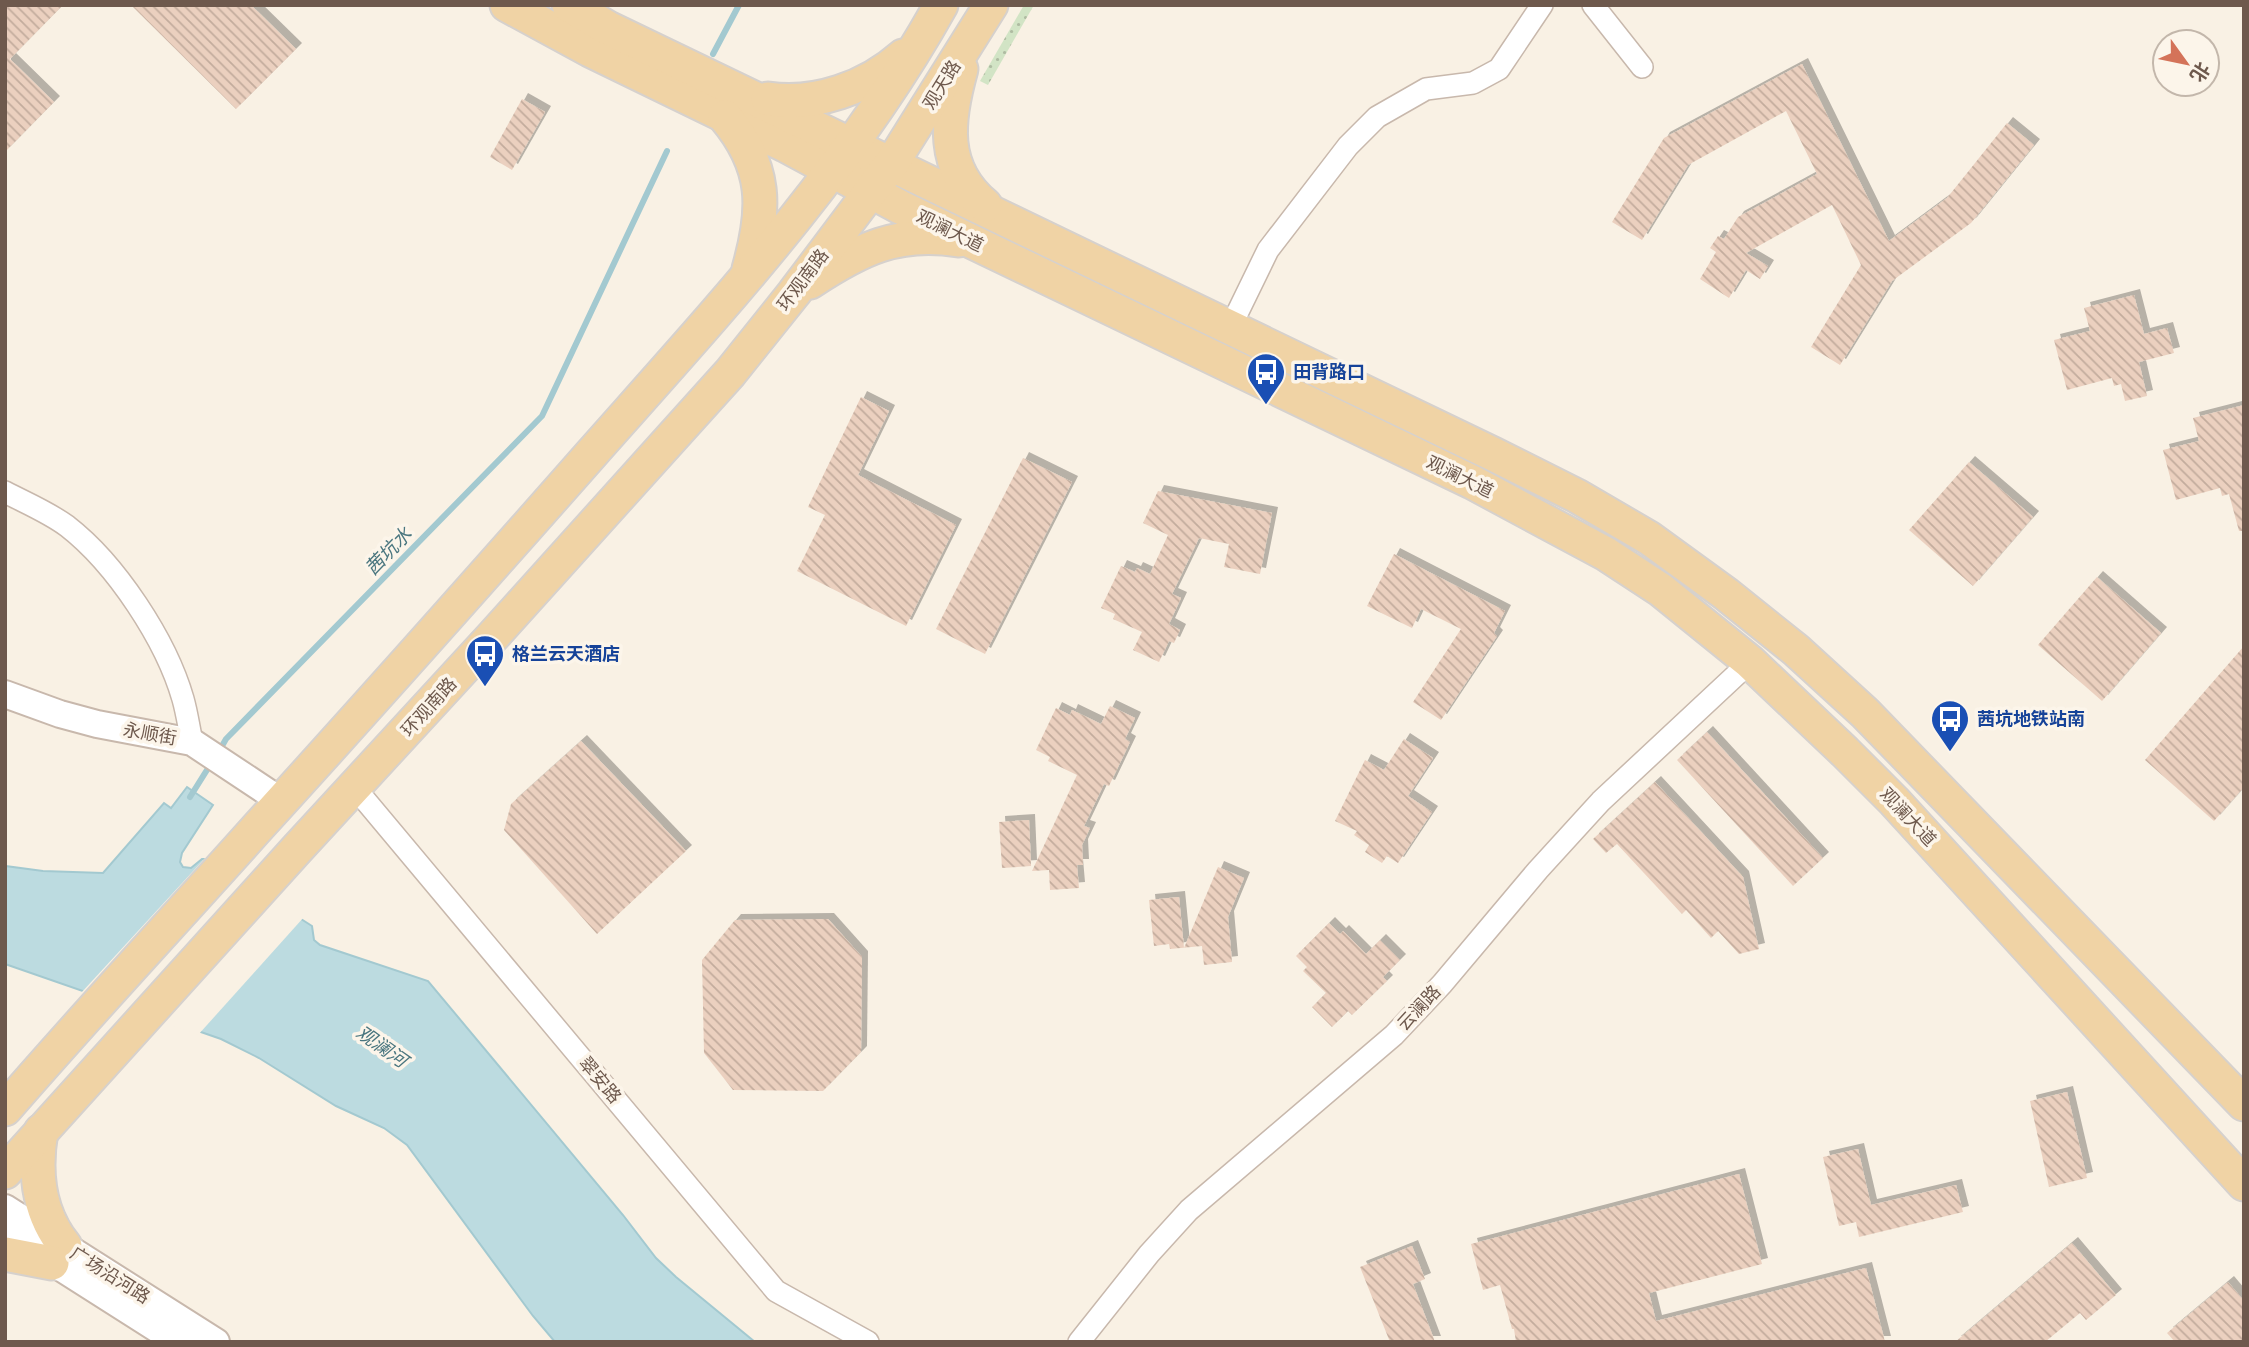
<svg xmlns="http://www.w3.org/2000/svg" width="2249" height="1347" viewBox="0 0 2249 1347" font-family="'Public Sans','Noto Sans SC',sans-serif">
<defs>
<pattern id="grass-dots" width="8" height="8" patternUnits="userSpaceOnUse" patternTransform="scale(1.75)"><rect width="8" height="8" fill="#d2e4c5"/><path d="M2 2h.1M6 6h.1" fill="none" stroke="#afbca2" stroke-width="1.8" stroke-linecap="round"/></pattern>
<pattern id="building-back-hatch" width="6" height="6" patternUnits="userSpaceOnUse" patternTransform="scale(1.75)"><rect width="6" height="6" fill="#ebd0bf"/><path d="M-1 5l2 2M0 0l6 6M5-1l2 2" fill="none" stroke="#c3ac9d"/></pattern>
<filter id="shadow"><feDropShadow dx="6" dy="-6" stdDeviation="0" flood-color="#0004"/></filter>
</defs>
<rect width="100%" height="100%" fill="#f9f1e4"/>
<!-- grass -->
<polygon fill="url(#grass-dots)" points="1024,5 1034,5 988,85 980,81"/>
<!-- water -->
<polygon fill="#bcdbe0" stroke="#a3c9d0" stroke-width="2" points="187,787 213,805 182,853 180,862 183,867 191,868 202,859 207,859 312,926 314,940 320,945 428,981 623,1215 656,1258 676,1277 755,1342 555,1342 533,1316 407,1145 384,1128 336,1106 259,1058 221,1039 5,964 5,866 43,871 103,873 164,803 171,808"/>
<!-- pier -->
<polygon fill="#f9f1e4" points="207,856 304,917 198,1035 81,993"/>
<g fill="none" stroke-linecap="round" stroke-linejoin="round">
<!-- stream -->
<g stroke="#a3c9d0" stroke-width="6">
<polyline points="713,54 739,5"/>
<polyline points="218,753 226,739 542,416 667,151"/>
<polyline points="190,797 212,762"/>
</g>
</g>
<!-- building -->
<g fill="url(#building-back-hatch)" filter="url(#shadow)">
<polygon points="5,5 63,5 10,59 54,102 5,152"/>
<polygon points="131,5 251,5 296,49 236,109"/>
<polygon points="1802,64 1889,241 1947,198 2007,123 2034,145 1971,223 1892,281 1840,365 1811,347 1861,265 1832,205 1746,253 1768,266 1760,279 1746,270 1729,298 1700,279 1716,252 1710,248 1718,236 1724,239 1738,217 1817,174 1786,111 1688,165 1642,240 1612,222 1664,138"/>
<polygon points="522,99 545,112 512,170 490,157"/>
<polygon points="2134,295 2144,334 2167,328 2174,353 2139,362 2147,396 2125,401 2121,384 2114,386 2112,378 2067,390 2054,340 2090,331 2084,308"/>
<polygon points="861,397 889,411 858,475 956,525 906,626 797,571 825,515 808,507"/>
<polygon points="2244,405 2244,531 2239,531 2229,494 2222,496 2220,488 2176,500 2163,450 2199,441 2193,418"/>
<polygon points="1023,458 1072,482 985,654 936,629"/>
<polygon points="1969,462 2033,517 1973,586 1909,530"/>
<polygon points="1158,491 1272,513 1260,574 1224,567 1229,544 1199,538 1172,594 1181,598 1169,624 1180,630 1174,643 1169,641 1159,662 1133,650 1142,632 1113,619 1115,614 1101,608 1121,566 1135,572 1137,568 1150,574 1168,535 1143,523"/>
<polygon points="1394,554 1505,611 1494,633 1497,636 1441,720 1413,702 1461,629 1421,609 1412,628 1367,606"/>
<polygon points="2097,577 2161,633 2102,701 2038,645"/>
<polygon points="2244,646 2244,787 2214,821 2145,760"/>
<polygon points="1110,706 1135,718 1125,739 1130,742 1109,786 1104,784 1084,826 1090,828 1082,845 1083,865 1077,865 1079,888 1050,890 1049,870 1032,871 1077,775 1048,761 1050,757 1036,750 1056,708 1070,715 1072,710 1101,724"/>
<polygon points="1707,732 1823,858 1793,886 1677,760"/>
<polygon points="1404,739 1433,758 1408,796 1432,812 1398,863 1387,856 1382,863 1365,852 1369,845 1354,835 1357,831 1335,821 1365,760 1384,770"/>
<polygon points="581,741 686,851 597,934 504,830 511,804"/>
<polygon points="1655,782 1743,877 1759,949 1739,954 1718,931 1711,938 1686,910 1682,914 1617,844 1606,853 1593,839"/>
<polygon points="1029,820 1031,866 1002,868 999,822"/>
<polygon points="1218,867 1244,878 1228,917 1232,962 1204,965 1202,946 1170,949 1169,944 1154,946 1149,900 1179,897 1184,948"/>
<polygon points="828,919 862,957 861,1052 823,1091 733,1090 704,1053 702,960 735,920"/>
<polygon points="1329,923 1340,934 1343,931 1366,954 1380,940 1400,960 1383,977 1387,981 1352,1015 1348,1011 1332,1027 1312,1007 1326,993 1303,971 1307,967 1296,956"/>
<polygon points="2067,1092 2087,1178 2049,1187 2030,1101"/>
<polygon points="1858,1149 1871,1205 1956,1185 1963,1212 1859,1237 1856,1222 1839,1226 1823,1157"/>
<polygon points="1739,1174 1762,1264 1649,1293 1656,1321 1866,1268 1885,1342 1516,1342 1514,1329 1512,1329 1500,1285 1483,1290 1471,1244"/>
<polygon points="2072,1243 2116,1295 2086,1320 2080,1313 2045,1342 1955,1342"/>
<polygon points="1412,1246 1425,1279 1413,1284 1435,1342 1390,1342 1360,1267"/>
<polygon points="2228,1282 2244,1301 2244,1342 2175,1342 2167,1333"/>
</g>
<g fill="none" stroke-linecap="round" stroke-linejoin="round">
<defs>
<g id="minor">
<polyline points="1593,5 1642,67"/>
<polyline points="1230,328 1268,250 1348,146 1377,117 1426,89 1473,83 1499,69 1542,5"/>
<path d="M 5,492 C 26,503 48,512 67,526 C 116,564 166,640 183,699 C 187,713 189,728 192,742"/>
<polyline points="355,788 776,1291 868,1342"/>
<polyline points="1079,1342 1149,1254 1189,1210 1394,1035 1442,984 1538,870 1601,801 1750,662"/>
</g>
<g id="tertiary">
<polyline points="5,694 60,714 97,724 192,742 281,801"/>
<polyline points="5,1208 216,1342"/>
<polyline points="5,1232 178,1342"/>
</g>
<g id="primary">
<polyline points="507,5 590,50 785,145 900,207 1472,482 1606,554 1661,590 1750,662 1845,752 1894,801 2244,1184"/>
<polyline points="569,5 608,28 1493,454 1577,496 1649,538 1726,594 1796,650 1865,713 2244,1104"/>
<path d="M 961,69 C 947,119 940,168 985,205"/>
<path d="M 768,99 C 815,106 867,88 903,56"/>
<path d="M 725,117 C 767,167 766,209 749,269"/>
<path d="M 810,282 C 860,249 898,230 959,240"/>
<path d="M 5,1109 C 88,1013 174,921 258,827 C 371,703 482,578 593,452 C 717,312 850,169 941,5"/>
<path d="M 41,1131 C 34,1172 38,1213 65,1246"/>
<polyline points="5,1172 297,849 493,636 730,373 794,293 892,163 991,5"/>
<polyline points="5,1254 52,1263"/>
</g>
</defs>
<!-- minor casing -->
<use href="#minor" stroke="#c8b8ac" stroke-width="24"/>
<!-- tertiary casing -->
<use href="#tertiary" stroke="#c8b8ac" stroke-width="30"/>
<!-- primary casing -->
<use href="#primary" stroke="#d6d1cd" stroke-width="37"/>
<!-- minor -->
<use href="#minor" stroke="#fff" stroke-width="21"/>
<!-- tertiary -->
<use href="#tertiary" stroke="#fff" stroke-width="26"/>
<!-- primary -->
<use href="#primary" stroke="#f0d3a5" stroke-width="33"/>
</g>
<!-- icons -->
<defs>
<symbol id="bus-pin" viewBox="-11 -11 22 30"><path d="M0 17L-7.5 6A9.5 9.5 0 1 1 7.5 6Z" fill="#1a4fb4" stroke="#fcf5ea"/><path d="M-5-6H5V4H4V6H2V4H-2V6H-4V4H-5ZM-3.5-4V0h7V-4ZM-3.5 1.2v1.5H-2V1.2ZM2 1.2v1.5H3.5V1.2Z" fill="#fff"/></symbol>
</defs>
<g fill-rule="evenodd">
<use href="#bus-pin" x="1244" y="350" width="44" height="60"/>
<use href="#bus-pin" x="463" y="632" width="44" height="60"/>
<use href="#bus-pin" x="1928" y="697" width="44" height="60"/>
</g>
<g text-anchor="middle" stroke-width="7" stroke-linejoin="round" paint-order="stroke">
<!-- street labels -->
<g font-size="18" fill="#6e594d" stroke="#fcf5ea">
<text transform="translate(942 85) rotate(-58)" y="6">观天路</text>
<text transform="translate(950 231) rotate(26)" y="6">观澜大道</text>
<text transform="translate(803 280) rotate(-53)" y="6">环观南路</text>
<text transform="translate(1460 477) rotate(26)" y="6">观澜大道</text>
<text transform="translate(429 707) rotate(-48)" y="6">环观南路</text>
<text transform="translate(150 734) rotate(10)" y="6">永顺街</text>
<text transform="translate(1908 817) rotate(47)" y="6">观澜大道</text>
<text transform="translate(1419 1008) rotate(-47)" y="6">云澜路</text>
<text transform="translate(600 1080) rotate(50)" y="6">翠安路</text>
<text transform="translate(110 1275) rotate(32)" y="6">广场沿河路</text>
</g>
<!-- transit labels -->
<g font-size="18" font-weight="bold" fill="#164399" stroke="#fcf5ea" text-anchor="start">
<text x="1293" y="378">田背路口</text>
<text x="512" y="660">格兰云天酒店</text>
<text x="1977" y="725">茜坑地铁站南</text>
</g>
<!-- water labels -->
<g font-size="19" font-style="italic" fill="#4a767f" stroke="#fcf5ea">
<text transform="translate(388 551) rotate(-46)" y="7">茜坑水</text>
<text transform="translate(382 1046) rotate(35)" y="7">观澜河</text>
</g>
</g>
<!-- border -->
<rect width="2249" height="1347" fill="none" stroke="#6e594d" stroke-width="14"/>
<!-- north arrow -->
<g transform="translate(2186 63) rotate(123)"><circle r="33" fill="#fcf5ea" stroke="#c3b7ab" stroke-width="2"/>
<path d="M0-5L12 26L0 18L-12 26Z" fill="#d47359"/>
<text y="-10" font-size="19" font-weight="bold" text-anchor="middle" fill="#6e594d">北</text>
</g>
</svg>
